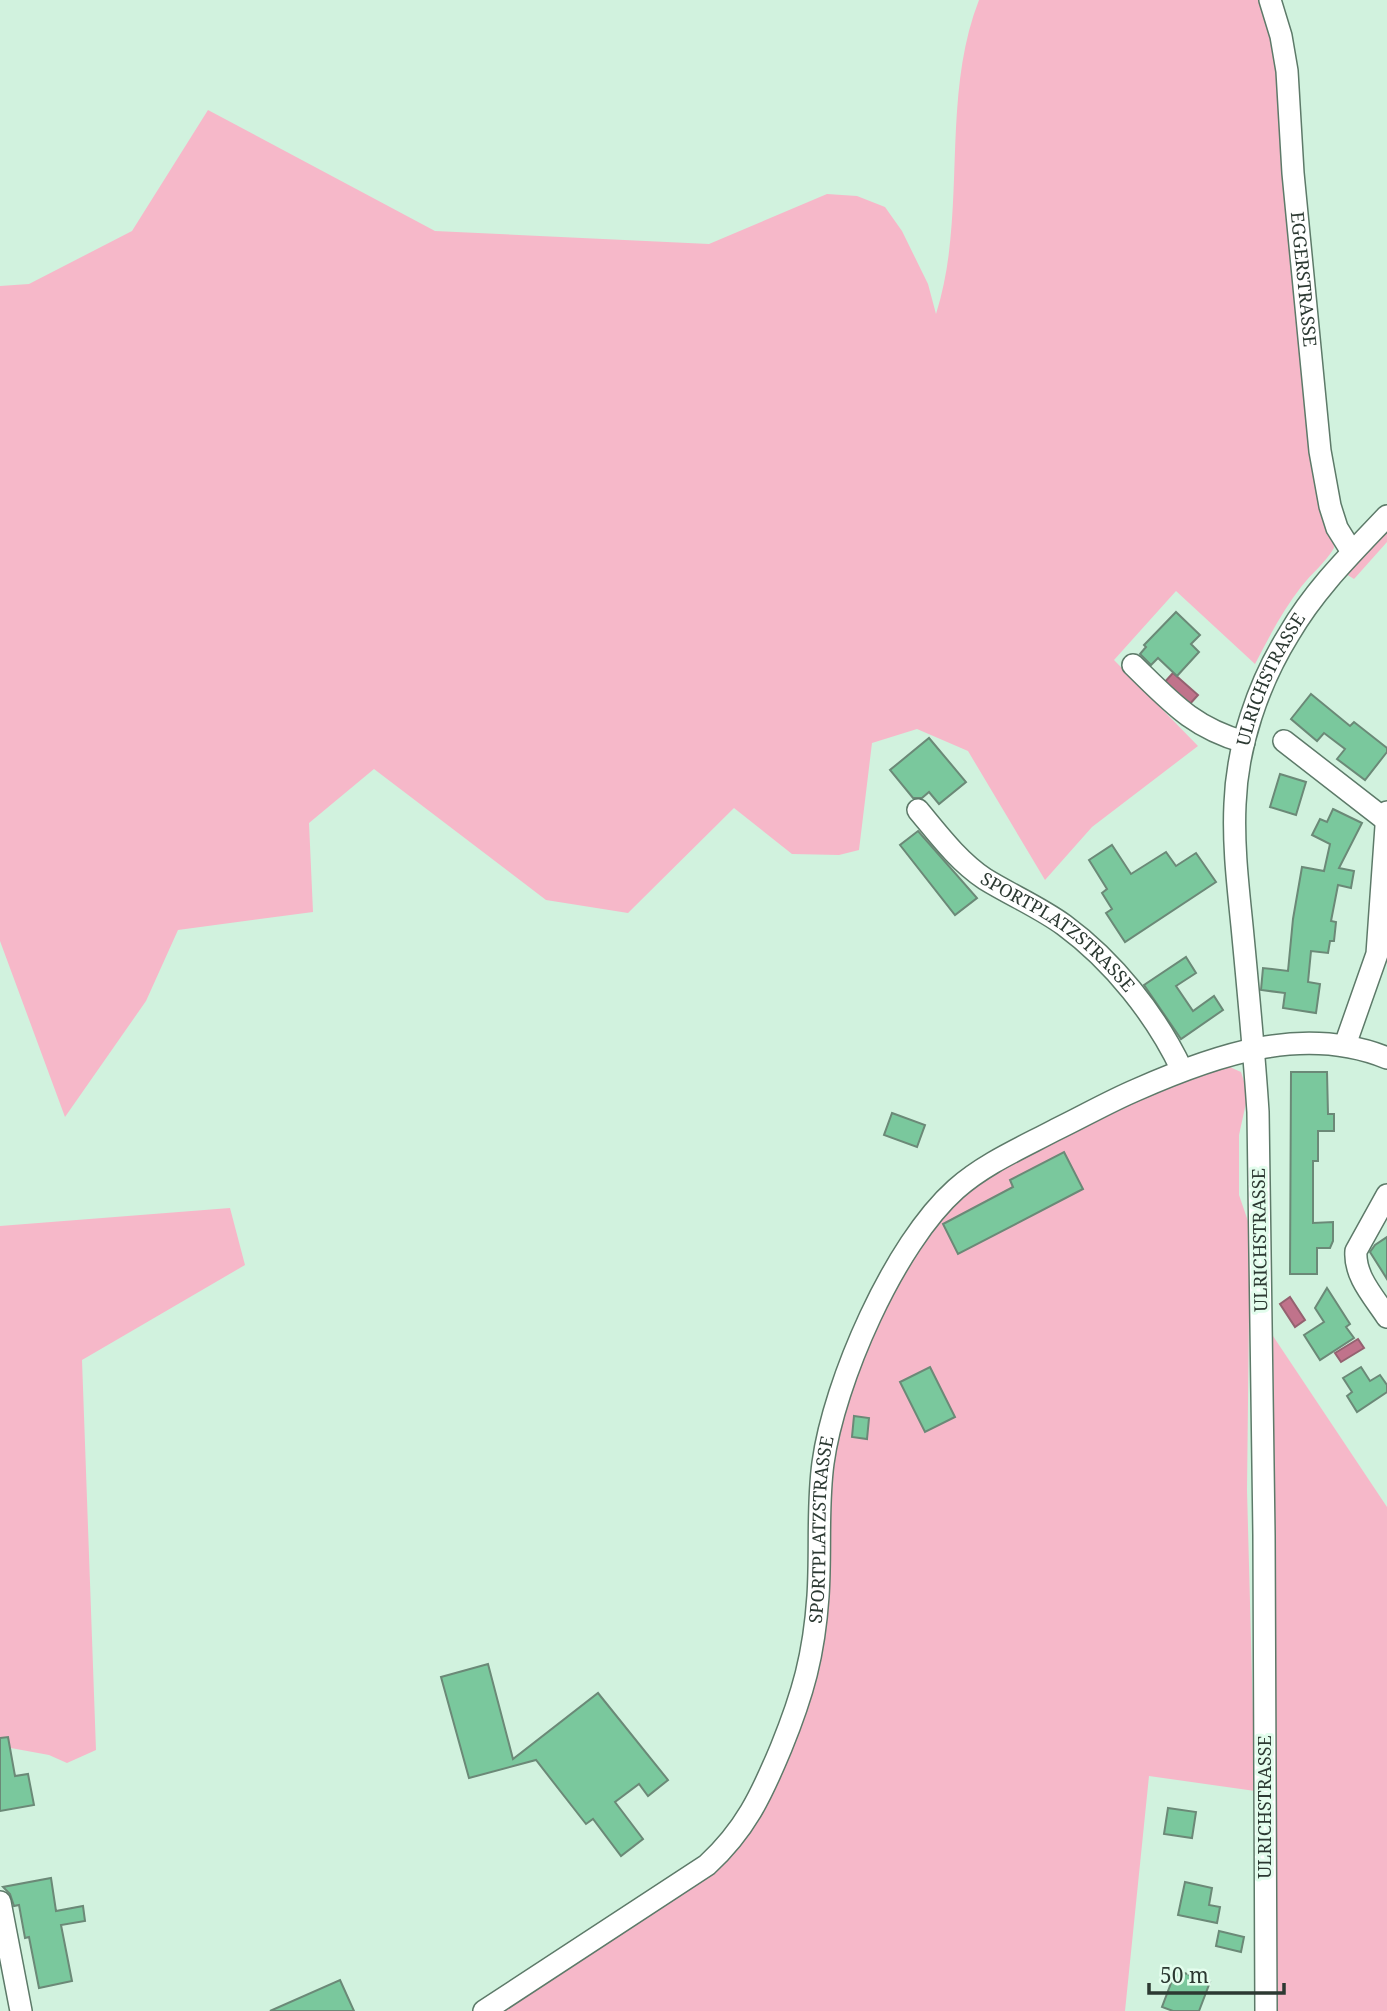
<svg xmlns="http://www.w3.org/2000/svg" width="1387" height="2011" viewBox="0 0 1387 2011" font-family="'Noto Serif',serif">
<rect width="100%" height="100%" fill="#d1f2de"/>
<!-- green -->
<g fill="#f6b8c9">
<path d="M 979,0 L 1262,0 L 1278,63 L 1334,548 C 1325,563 1312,573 1301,587 C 1283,610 1269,637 1255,664 L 1176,591 L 1114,660 L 1198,746 L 1092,827 L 1045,880 L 968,751 L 917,729 L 872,743 L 859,850 L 839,855 L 792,854 L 734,808 L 628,913 L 546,900 L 374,769 L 309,823 L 313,912 L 178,930 L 146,1001 L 65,1117 L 0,941 L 0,286 L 29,284 L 132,231 L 208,110 L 435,231 L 709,244 L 827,194 L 857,196 L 885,207 L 902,231 L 928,284 L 936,314 C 968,213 940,100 979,0 Z"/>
<polygon points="1387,529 1387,542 1354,579 1346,574"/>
<polygon points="1225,1065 1241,1072 1248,1094 1239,1135 1239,1195 1250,1227 1247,1490 1255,1791 1149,1776 1125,2011 501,2011 687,1889 797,1730 836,1430 890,1289 949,1206 1018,1159 1145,1092"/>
<polygon points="230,1208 245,1265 82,1360 96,1750 67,1763 49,1755 0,1746 0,1226"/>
<polygon points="1273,1336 1387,1507 1387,2011 1273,2011 1276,1802"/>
</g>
<!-- water -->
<g fill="#c0738b" stroke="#946270" stroke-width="2">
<polygon points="1173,673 1198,695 1188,706 1163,684"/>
<polygon points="1290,1297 1305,1320 1295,1327 1280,1304"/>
<polygon points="1358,1339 1364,1348 1341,1362 1335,1353"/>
</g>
<!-- building -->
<g fill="#7ac89d" stroke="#6b8977" stroke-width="2">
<polygon points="1176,612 1200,635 1191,644 1199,652 1177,676 1158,658 1151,665 1140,654 1146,647 1144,645"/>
<polygon points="1311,694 1350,726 1354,722 1387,748 1387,752 1365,780 1337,759 1345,749 1324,733 1317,741 1291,719"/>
<polygon points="929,738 966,782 939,804 929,792 922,798 913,798 890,770"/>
<polygon points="1280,774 1306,782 1296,815 1270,807"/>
<polygon points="1333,809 1362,823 1339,868 1354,871 1351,888 1338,885 1331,921 1336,922 1334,941 1330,941 1328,953 1311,951 1308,982 1320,984 1316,1013 1283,1008 1285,993 1261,990 1263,968 1288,971 1293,919 1302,867 1324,871 1330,844 1312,835 1320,819 1327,822"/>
<polygon points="918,831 977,898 955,915 900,845"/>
<polygon points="1112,845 1131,874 1166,852 1176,866 1196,853 1216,882 1125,942 1106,913 1112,909 1102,893 1107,889 1089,860"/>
<polygon points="1186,957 1196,973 1176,986 1193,1011 1214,996 1223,1010 1181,1039 1144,985"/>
<polygon points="1291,1072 1327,1072 1328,1114 1334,1114 1334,1131 1318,1131 1318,1161 1313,1161 1313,1223 1333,1222 1333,1241 1330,1248 1317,1248 1317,1274 1290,1274"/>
<polygon points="892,1113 925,1125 917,1147 884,1135"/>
<polygon points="1064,1152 1083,1189 958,1254 943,1224 1013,1187 1010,1180"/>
<polygon points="1387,1237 1387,1279 1370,1252 1375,1245"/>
<polygon points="1327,1288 1350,1324 1346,1327 1354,1338 1320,1360 1304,1335 1324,1322 1315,1308"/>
<polygon points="930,1367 955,1417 925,1432 900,1382"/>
<polygon points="1361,1367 1370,1381 1380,1375 1387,1385 1387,1392 1357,1412 1347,1396 1352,1392 1343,1378"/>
<polygon points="854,1416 869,1418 867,1439 852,1437"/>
<polygon points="488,1664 513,1759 598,1693 668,1780 648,1796 639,1784 615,1802 643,1839 621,1856 593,1819 586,1824 536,1760 469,1778 441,1677"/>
<polygon points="8,1737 15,1776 28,1774 34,1805 0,1811 0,1738"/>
<polygon points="1168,1808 1196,1812 1192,1838 1164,1834"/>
<polygon points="51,1878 56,1911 83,1906 85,1921 61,1925 72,1981 39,1988 29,1937 25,1938 19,1905 14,1906 10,1894 3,1887"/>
<polygon points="1185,1882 1212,1888 1209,1905 1220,1907 1217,1923 1178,1915"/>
<polygon points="1219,1931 1244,1937 1241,1952 1216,1946"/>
<polygon points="1176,1970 1210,1982 1199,2011 1173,2011 1162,2007"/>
<polygon points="340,1980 354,2011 270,2011"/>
</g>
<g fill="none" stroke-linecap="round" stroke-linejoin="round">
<defs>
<g id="minor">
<path id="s1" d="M 1270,0 L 1281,36 L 1287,71 L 1293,173 L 1320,451 L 1330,506 L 1337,528 L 1352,552"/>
<path d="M 1133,665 C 1171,702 1192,727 1244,742"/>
<polyline points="1284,741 1387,821"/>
<path id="s2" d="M 918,810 C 938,834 958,861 985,879 C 1011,895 1039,907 1064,925 C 1113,961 1156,1015 1182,1070"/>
<polyline points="1345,1045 1377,954 1387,812"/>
<path d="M 1387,1195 L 1356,1251 C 1354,1276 1374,1297 1387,1317"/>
<polyline points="0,1902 21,2011"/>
<path id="s3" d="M 484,2011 L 707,1865 C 745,1830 761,1796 781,1748 C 803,1694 814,1655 818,1596 C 821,1552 817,1507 823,1463 C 834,1382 894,1244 956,1189 C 984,1164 1021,1148 1055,1130 C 1082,1117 1108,1102 1136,1090 C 1215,1055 1303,1024 1387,1058"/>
<path id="s4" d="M 1266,2011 L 1264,1535 L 1258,1112 C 1254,1050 1248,988 1242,926 C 1238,886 1233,845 1235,804 C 1237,746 1258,684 1289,634 C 1315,589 1352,553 1387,516"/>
</g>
</defs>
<!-- minor casing -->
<use href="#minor" stroke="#5d7a69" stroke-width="24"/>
<!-- minor -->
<use href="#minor" stroke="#fff" stroke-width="21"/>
</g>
<g text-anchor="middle" stroke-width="6" stroke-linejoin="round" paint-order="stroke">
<!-- street labels -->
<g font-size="18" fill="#2c3932" stroke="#e3fded">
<text dy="6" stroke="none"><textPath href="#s1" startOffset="282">EGGERSTRASSE</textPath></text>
<text dy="6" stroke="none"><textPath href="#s4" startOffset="1339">ULRICHSTRASSE</textPath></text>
<text dy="6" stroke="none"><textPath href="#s2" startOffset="187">SPORTPLATZSTRASSE</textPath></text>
<text transform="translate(1260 1240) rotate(-91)" y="6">ULRICHSTRASSE</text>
<text dy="6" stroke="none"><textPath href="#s3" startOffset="630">SPORTPLATZSTRASSE</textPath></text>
<text transform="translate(1265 1807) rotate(-90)" y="6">ULRICHSTRASSE</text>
</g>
</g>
<!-- scale -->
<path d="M1149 1983v10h135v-10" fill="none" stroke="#2c3932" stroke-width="3.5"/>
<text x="1160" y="1983" font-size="21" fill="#2c3932" stroke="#e3fded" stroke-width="5" paint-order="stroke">50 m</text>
</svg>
